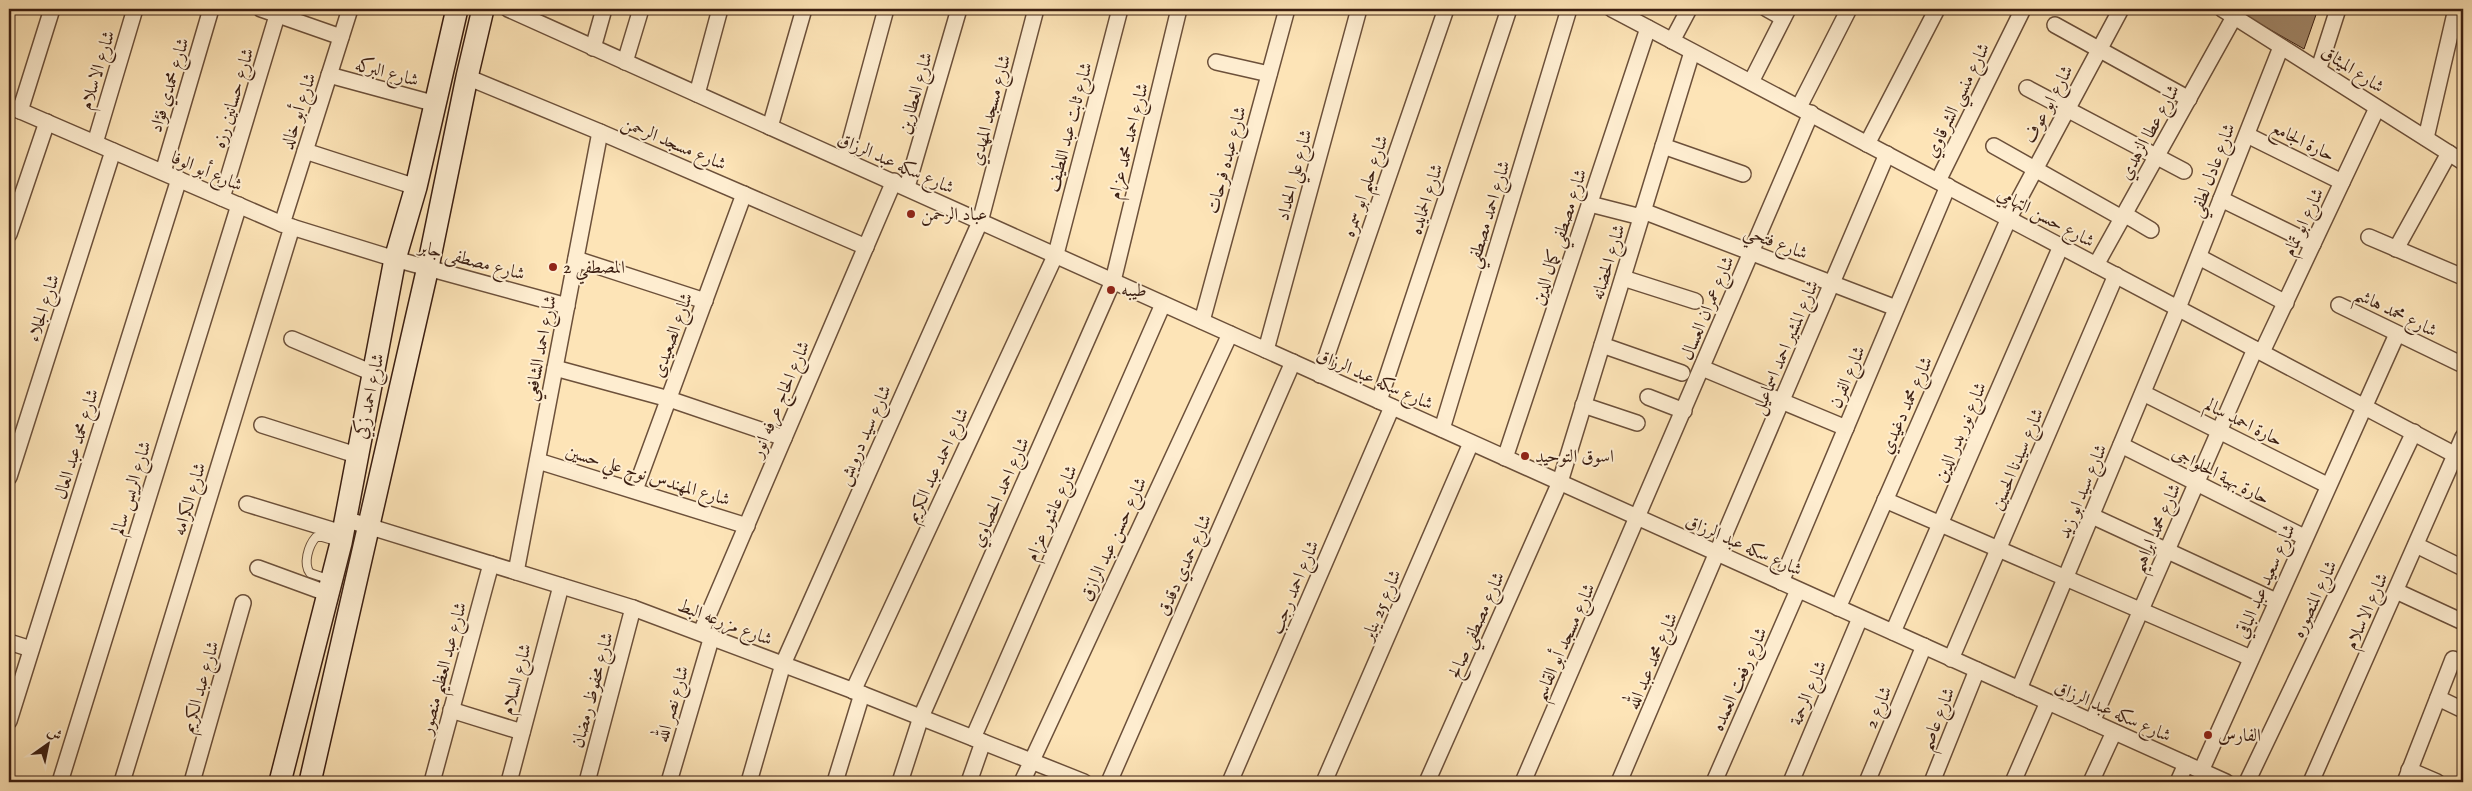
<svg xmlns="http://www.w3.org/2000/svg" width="2472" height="791" viewBox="0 0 2472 791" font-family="'IM FELL English',Amiri,serif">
<rect width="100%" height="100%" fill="#fde4b7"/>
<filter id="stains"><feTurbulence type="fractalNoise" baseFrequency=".004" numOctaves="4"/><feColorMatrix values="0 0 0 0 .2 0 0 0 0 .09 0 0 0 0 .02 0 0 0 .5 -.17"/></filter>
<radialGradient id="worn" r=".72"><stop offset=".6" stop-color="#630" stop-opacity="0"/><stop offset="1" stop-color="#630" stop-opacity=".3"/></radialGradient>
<!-- building -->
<polygon fill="#a08567" stroke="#3b1e11" points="2234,9 2318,9 2304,49"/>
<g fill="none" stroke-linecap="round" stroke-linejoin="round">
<defs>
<path id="lane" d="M 331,580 L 310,573 C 303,564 308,546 316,537 L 322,537 L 339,542"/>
<g id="street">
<polyline points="261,9 341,37"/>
<polyline points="508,9 2226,782"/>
<polyline points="1612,9 2463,459"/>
<polyline points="1767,9 1783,18"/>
<polyline points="2222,9 2463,162"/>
<polyline points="2055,25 2189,99"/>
<polyline points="1672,41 1689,9"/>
<polyline points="593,48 604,9"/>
<polyline points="625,62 641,9"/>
<polyline points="1216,62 1269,74"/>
<polyline points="2319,68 2338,9"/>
<polyline points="329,75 436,104"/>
<polyline points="467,77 600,132 866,247"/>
<polyline points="1751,82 1788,9"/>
<polyline points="2027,88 2184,171"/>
<polyline points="697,94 720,9"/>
<polyline points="9,106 282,224 395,259 567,306"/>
<polyline points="1799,107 1849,9"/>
<polyline points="20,111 52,9"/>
<polyline points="770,127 804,9"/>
<polyline points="2247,135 2342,182"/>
<polyline points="2426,138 2456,9"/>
<polyline points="95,143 135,9"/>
<polyline points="1867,144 1937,9"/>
<polyline points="1663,146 1743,174"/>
<polyline points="1994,146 2122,218"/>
<polyline points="305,151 416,187"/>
<polyline points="845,160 886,9"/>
<polyline points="163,172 211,9"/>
<polyline points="1938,181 2023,9"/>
<polyline points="907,187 959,9"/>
<polyline points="222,198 279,9"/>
<polyline points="2221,199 2313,244"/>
<polyline points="1590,204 1641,217"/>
<polyline points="1643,211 1896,308"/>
<polyline points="2124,214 2151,230"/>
<polyline points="282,224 350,9"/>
<polyline points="9,234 47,122"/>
<polyline points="2369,237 2463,277"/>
<polyline points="2396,249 2449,153"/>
<polyline points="2199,257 2286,303"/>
<polyline points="576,259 705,301"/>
<polyline points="2096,265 2234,17"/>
<polyline points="1623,278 1695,301"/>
<polyline points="2339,305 2463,365"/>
<polyline points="1202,321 1287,9"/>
<polyline points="292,339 375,374"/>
<polyline points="1602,345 1682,373"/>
<polyline points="1266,350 1359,9"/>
<polyline points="2262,352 2377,108"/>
<polyline points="555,368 669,399 784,438"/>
<polyline points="1702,368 1846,428"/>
<polyline points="1320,375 1446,9"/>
<polyline points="2143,393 2327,485"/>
<polyline points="1648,397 1684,411"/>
<polyline points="1379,401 1509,9"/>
<polyline points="1583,405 1637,423"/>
<polyline points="262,425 356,455"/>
<polyline points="1442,429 1569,9"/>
<polyline points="2121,445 2304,537"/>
<polyline points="1505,458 1648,28"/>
<polyline points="538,461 747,526"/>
<polyline points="9,477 113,151"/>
<polyline points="635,490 744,194"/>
<polyline points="1885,500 2251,658"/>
<polyline points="247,504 342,533"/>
<polyline points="2092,516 2276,601"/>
<polyline points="345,519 633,608 862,694 1084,782"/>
<polyline points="2416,545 2463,568"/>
<polyline points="258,568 329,594"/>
<polyline points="516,572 600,132"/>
<polyline points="1781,582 1948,186"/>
<polyline points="2396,591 2463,622"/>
<polyline points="1838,608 2009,218 2121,9"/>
<polyline points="701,632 894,181"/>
<polyline points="1893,632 2061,246"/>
<polyline points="9,642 31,649"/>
<polyline points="1951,659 2116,275"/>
<polyline points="2019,689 2178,308 2281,47"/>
<polyline points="853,691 1056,254 1120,9"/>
<polyline points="2438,698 2463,710"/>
<polyline points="451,710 522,732"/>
<polyline points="9,721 179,179"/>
<polyline points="2092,722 2255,349"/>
<polyline points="973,738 1163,304"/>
<polyline points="2409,770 2437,782"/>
<polyline points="2201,771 2397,334"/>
<polyline points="60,782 239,205"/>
<polyline points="122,782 292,227"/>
<polyline points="192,782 243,603"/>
<polyline points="432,782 491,564"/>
<polyline points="509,782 561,586"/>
<polyline points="587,782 633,608"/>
<polyline points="669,782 712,636"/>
<polyline points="749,782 783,664 980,222 1036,9"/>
<polyline points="835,782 862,694"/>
<polyline points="900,782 921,717 1113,281 1179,9"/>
<polyline points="969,782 983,742"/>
<polyline points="1022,782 1230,334"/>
<polyline points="1109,782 1293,362"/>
<polyline points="1230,782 1392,407"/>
<polyline points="1324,782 1471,443"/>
<polyline points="1427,782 1560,482 1692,52"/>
<polyline points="1523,782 1811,113"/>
<polyline points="1619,782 1887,154"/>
<polyline points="1714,782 1798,590"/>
<polyline points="1791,782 1860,618"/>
<polyline points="1867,782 1924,646"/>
<polyline points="1932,782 1977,670"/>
<polyline points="2013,782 2048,702"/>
<polyline points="2091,782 2114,732"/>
<polyline points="2178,782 2186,764"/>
<polyline points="2247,782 2414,432"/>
<polyline points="2311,782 2463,437"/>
<polyline points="2405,782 2453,659"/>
</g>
<g id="secondary">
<polyline points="280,782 341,543 395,259 416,187 457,9"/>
<polyline points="310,782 428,267 467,77 483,9"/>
</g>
</defs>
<!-- lane casing -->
<use href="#lane" stroke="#6c503a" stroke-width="10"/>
<!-- street casing -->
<use href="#street" stroke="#6c503a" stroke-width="18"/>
<!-- secondary casing -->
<use href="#secondary" stroke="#3b1e11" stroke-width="24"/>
<!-- lane -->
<use href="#lane" stroke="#feedd0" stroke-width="8"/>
<!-- street -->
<use href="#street" stroke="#feedd0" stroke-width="15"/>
<!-- secondary -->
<use href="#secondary" stroke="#feedd0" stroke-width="21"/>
</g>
<!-- markers -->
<g fill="#8f2418" stroke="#feedd0" stroke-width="2">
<circle cx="911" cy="214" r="5"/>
<circle cx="553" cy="267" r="5"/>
<circle cx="1111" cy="290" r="5"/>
<circle cx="1525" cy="456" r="5"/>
<circle cx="2208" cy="735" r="5"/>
</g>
<g text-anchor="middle" stroke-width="4" stroke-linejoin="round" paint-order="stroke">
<!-- street labels -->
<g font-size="18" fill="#3b1e11" stroke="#feedd0">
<text transform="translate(2353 69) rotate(33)" y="6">شارع الميثاق</text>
<text transform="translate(97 70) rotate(-73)" y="6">شارع الاسلام</text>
<text transform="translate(387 72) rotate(15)" y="6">شارع البركه</text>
<text transform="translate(169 85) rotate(-73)" y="6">شارع محمدي فؤاد</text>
<text transform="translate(915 93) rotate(-74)" y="6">شارع العطارين</text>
<text transform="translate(233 98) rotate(-73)" y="6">شارع حسانين رزه</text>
<text transform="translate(1957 100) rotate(-64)" y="6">شارع منسي الشرقاوي</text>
<text transform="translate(2048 104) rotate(-62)" y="6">شارع ابو عوف</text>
<text transform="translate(990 110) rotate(-75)" y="6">شارع مسجد المهدي</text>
<text transform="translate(298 111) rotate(-72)" y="6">شارع أبو خالد</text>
<text transform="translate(1069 127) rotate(-75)" y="6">شارع ثابت عبد اللطيف</text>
<text transform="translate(2149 132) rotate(-61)" y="6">شارع عطا الزهدي</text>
<text transform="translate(1128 141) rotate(-76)" y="6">شارع احمد محمد عزام</text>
<text transform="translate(2303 141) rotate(26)" y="6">حارة الجامع</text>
<text transform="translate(674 143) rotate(23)" y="6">شارع مسجد الرحمن</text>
<text transform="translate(1226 160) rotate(-75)" y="6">شارع عبده فرحات</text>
<text transform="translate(896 163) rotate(24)" y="6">شارع سكه عبد الرزاق</text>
<text transform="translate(2212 170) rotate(-69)" y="6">شارع عادل لطفي</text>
<text transform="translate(207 171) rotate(23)" y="6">شارع أبو الوفا</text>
<text transform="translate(1294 175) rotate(-75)" y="6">شارع علي الحداد</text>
<text transform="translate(1365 186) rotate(-71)" y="6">شارع حليم ابو سمره</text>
<text transform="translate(1426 199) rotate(-72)" y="6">شارع الحمايده</text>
<text transform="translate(1488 214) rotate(-73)" y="6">شارع احمد مصطفي</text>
<text transform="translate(2046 217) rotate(28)" y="6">شارع حسن التهامي</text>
<text transform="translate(2303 222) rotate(-65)" y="6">شارع ابو تمام</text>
<text transform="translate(1559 237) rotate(-72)" y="6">شارع مصطفي كمال الدين</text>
<text transform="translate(1776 242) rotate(21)" y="6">شارع فتحي</text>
<text transform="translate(472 260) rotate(15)" y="6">شارع مصطفى جابر</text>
<text transform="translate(1608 262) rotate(-73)" y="6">شارع الحضانه</text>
<text transform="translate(43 308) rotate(-72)" y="6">شارع الجلاء</text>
<text transform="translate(1707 308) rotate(-67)" y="6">شارع عمران العسال</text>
<text transform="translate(2396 312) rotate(26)" y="6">شارع محمد هاشم</text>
<text transform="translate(672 335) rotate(-70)" y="6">شارع الصعيدى</text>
<text transform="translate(1785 347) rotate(-67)" y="6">شارع المشير احمد اسماعيل</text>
<text transform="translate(540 348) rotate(-79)" y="6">شارع احمد الشافعي</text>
<text transform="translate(1847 377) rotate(-67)" y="6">شارع الفرن</text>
<text transform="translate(1375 379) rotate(24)" y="6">شارع سكه عبد الرزاق</text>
<text transform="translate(369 396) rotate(-78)" y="6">شارع احمد زكي</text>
<text transform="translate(780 399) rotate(-67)" y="6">شارع الحاج عرفه انور</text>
<text transform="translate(1906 405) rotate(-66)" y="6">شارع محمد دغيدي</text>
<text transform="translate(2244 422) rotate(27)" y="6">حارة احمد سالم</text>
<text transform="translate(1960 432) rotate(-67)" y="6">شارع نور بدر الدين</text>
<text transform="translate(864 435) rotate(-66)" y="6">شارع سيد درويش</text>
<text transform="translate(76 444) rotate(-73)" y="6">شارع محمد عبد العال</text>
<text transform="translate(2017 459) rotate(-67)" y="6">شارع سيدنا الحسين</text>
<text transform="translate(937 465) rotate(-65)" y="6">شارع احمد عبد الكريم</text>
<text transform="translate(648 475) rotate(17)" y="6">شارع المهندس نوح علي حسين</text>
<text transform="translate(2221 475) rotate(27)" y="6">حارة بهية الحلواجى</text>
<text transform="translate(131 488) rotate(-73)" y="6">شارع الريس سالم</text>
<text transform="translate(2082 491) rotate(-67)" y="6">شارع سيد ابو زيد</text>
<text transform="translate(1000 492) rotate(-66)" y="6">شارع احمد الحصاوي</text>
<text transform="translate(189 499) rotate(-73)" y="6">شارع الكرامه</text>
<text transform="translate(1051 513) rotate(-66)" y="6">شارع عاشور عزام</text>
<text transform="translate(2156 528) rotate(-66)" y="6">شارع محمد ابراهيم</text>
<text transform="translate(1113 539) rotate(-65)" y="6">شارع حسن عبد الرازق</text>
<text transform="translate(1744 545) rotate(24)" y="6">شارع سكه عبد الرزاق</text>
<text transform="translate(1184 565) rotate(-66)" y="6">شارع حمدي دقدق</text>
<text transform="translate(2265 581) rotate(-66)" y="6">شارع سعيد عبد الباقي</text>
<text transform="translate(1294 587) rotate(-67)" y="6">شارع احمد رجب</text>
<text transform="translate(2314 599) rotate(-65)" y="6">شارع المنصوره</text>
<text transform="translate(1381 605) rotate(-67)" y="6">شارع 25 يناير</text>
<text transform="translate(2366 611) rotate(-66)" y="6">شارع الاسلام</text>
<text transform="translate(725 622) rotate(21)" y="6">شارع مزرعه البط</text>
<text transform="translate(1476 625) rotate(-66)" y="6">شارع مصطفي صالح</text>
<text transform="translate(1564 642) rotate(-66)" y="6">شارع مسجد أبو القاسم</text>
<text transform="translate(1652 661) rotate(-67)" y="6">شارع محمد عبد الله</text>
<text transform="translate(443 668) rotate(-75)" y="6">شارع عبد العظيم منصور</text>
<text transform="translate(516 679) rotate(-75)" y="6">شارع السلام</text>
<text transform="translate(1739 679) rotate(-66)" y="6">شارع رفعت العمده</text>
<text transform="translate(200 687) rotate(-74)" y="6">شارع عبد الكريم</text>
<text transform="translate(592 690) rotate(-75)" y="6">شارع محفوظ رمضان</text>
<text transform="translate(1808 693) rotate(-67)" y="6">شارع الرحمة</text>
<text transform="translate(672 704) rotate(-74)" y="6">شارع نصر الله</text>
<text transform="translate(1878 707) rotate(-67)" y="6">شارع 2</text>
<text transform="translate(2113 711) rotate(24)" y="6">شارع سكه عبد الرزاق</text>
<text transform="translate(1937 719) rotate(-68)" y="6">شارع عاصم</text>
</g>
<!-- poi labels -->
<g font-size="18" fill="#3b1e11" stroke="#feedd0" text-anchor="start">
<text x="921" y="220">عباد الرحمن</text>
<text x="563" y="273">المصطفي 2</text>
<text x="1121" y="296">طيبه</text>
<text x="1535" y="462">اسوق التوحيد</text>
<text x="2218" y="741">الفارس</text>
</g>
</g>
<!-- margin -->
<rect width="2472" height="791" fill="none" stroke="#fde4b7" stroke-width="30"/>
<rect x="10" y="10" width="2452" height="771" fill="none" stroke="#3b1e11" stroke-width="2.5"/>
<rect x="15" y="15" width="2442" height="761" fill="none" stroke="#3b1e11"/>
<!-- north arrow -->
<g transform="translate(48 744) rotate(33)" stroke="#feedd0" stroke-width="4" paint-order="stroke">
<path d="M0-4L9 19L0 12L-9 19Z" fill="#3b1e11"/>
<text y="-8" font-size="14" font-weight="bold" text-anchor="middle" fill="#3b1e11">ش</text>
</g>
<rect width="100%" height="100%" filter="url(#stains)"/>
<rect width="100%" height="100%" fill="url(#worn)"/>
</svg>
